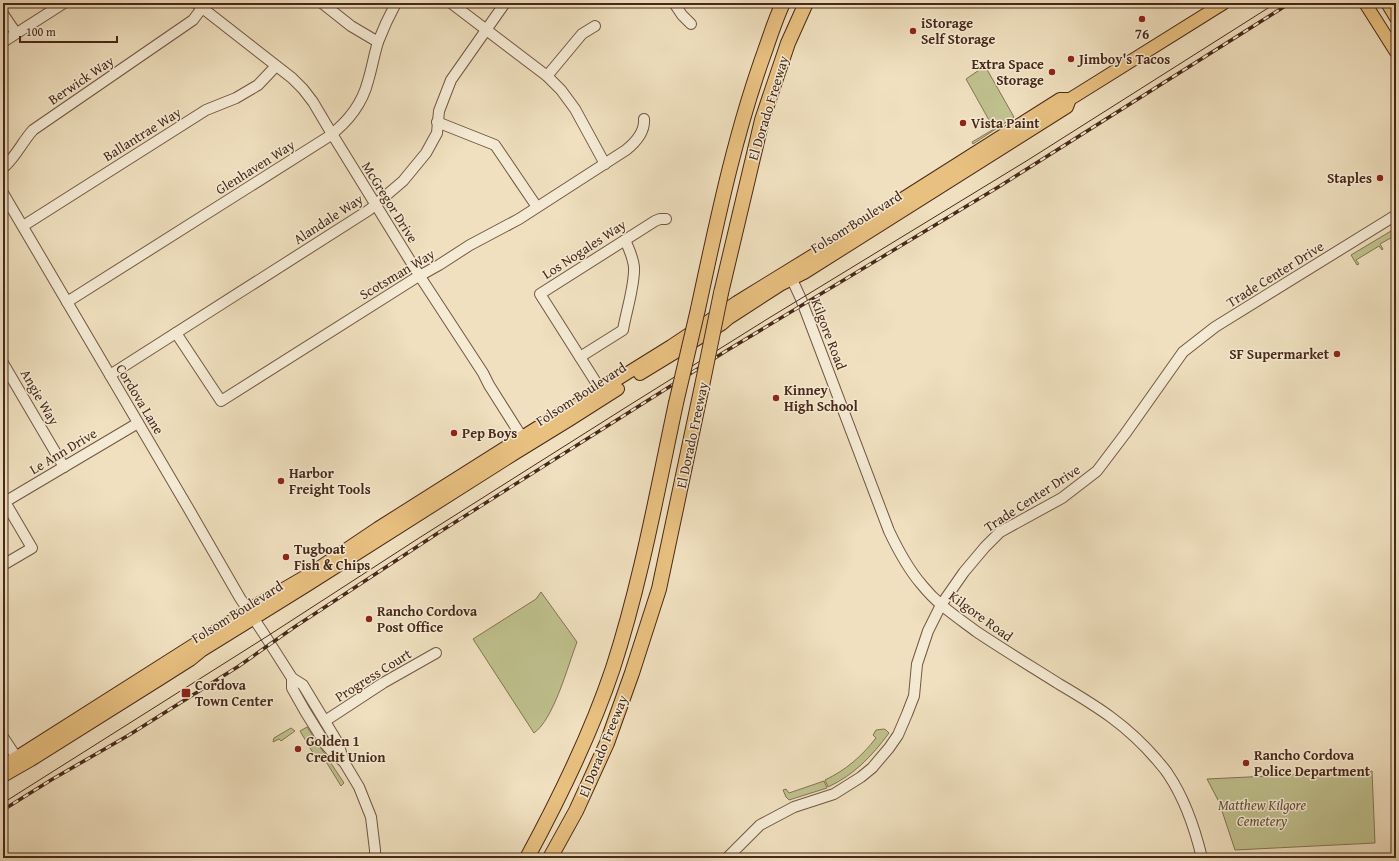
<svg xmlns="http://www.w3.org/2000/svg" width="1399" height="861" viewBox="0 0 1399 861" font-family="'Gentium Book Plus',serif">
<rect width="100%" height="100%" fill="#f0e0bf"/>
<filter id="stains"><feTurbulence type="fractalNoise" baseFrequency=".005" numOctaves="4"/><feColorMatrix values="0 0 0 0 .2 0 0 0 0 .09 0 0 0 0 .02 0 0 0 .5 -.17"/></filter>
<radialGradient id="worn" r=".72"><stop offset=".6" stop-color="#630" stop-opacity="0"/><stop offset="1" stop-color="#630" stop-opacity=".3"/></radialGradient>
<!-- green -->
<g fill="#bfc18e" stroke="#847453">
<polygon points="985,66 1014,117 973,144 972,142 994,129 966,79"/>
<polygon points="1396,228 1396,235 1380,244 1383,249 1382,250 1379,246 1356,260 1359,264 1357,265 1351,255"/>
<path d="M 541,592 L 577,642 C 568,665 554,719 534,733 L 473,639 L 536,599 Z"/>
<polygon points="307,727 344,783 341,786 325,760 323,759 320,762 318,758 316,758 300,731"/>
<polygon points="291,728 295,731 281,741 279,739 273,742 274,738"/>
<path d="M 884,729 L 886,730 L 889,733 C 872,756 854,775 828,787 L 825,780 C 846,770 862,756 876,738 L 873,735 L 876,730 Z"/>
<polygon points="1372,771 1375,843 1235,850 1219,802 1207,779"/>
<polygon points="824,781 827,788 789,800 786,797 783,790 786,789 789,793"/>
</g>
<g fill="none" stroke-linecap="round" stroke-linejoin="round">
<defs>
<g id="minor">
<polyline points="196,3 292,78 303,89 313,102 329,129 419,275 483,373 489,385 525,442"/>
<polyline points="322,3 351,26 378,42"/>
<polyline points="451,3 547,76 561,90 575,109 605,164"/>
<polyline points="674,3 682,15 691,24"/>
<polyline points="3,14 16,33"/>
<polyline points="3,42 64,3"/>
<polyline points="547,76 582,34 595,26"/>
<polyline points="437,122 495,145 537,207"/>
<path d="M 3,168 C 16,157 22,142 33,130 L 193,20 L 202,8"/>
<polyline points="3,193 187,506 240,598 264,634 292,678 303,685 338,743 344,762 359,787 371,817 375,850 375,858"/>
<polyline points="23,226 206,110 236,98 258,85 276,66"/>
<path d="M 789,273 L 801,299 L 889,531 C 898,550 908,569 922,585 C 938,605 957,617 977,632 C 1004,650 1032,667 1059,684 C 1098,707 1127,725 1157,760 C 1160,764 1165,769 1168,774 C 1185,799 1195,829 1202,858"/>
<path d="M 67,302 L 328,137 C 348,122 362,105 368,81 C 372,68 374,55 378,42 C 383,29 389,16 396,3"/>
<path d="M 176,333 L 221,401 L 414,279 L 439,265 L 470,245 L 519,219 L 626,150 C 636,142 645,132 644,119"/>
<path d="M 580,357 L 623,330 C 626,312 635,285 634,267 C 633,257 629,249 625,240"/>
<polyline points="3,363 64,467"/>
<polyline points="110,375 369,210 403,181 426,153 437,133 439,111 451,80 505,3"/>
<polyline points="604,395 540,294 655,221 660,219 666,219"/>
<polyline points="3,503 138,423"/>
<polyline points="3,565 32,548 5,502"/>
<polyline points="292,678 292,688 305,711 326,745 333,753 344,762"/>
<polyline points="325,721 383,683 436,653"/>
<polyline points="3,737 21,764"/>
<polyline points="727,858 760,825 794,807 834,794 861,777 872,768 889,748 898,735 907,714 914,696 917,664 928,631 941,605 964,572 985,547 1000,532 1062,498 1097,471 1125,434 1183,352 1215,327 1396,215"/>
</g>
<g id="major">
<polyline points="1365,3 1396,52"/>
<polyline points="1387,3 1396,18"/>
<polyline points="640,374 722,324 729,318 780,285 804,273 1067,107 1070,99"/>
<polyline points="3,766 261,602 311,573 378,528 522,437 559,414 568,410 671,346 737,302 859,227 872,218 1060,99 1070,99 1075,96 1224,3"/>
<polyline points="3,776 31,760 160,679 190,660 201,651 306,586 514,454 571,419 618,389"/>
</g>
<g id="highway">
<polyline points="721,293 762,120 788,43 806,3"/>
<path d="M 698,309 C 717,221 735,133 766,48 C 771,33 776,18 783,3"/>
<path d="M 527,858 C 560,797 591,734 613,668 C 641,582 657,492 676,403"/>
<polyline points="550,858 576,811 607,743 632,673 659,589 702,386"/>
</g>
</defs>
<!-- minor casing -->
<use href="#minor" stroke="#725642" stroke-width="12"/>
<!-- major casing -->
<use href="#major" stroke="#482818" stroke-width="14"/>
<!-- highway casing -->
<use href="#highway" stroke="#482818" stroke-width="16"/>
<!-- minor -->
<use href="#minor" stroke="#f5ebd5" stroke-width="10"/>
<!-- major -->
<use href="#major" stroke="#e8c080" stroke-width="12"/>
<!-- highway -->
<use href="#highway" stroke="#e8c080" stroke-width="14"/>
<!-- tram -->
<polyline stroke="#482818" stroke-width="1" points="3,803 266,637 419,538 628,406 769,318 1028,160 1276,3"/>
<defs>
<polyline id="rail" points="3,810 51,780 129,735 239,666 293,628 438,533 726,351 1000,186 1290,3"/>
</defs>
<!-- rail casing -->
<use href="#rail" stroke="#482818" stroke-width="3.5"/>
<!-- rail -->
<use href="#rail" stroke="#f5ebd5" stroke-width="2" stroke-dasharray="6" stroke-linecap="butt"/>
<defs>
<g id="highway-bridge">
<polyline points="702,386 721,293"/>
<polyline points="676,403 698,309"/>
</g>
</defs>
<!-- highway-bridge casing -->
<use href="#highway-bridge" stroke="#482818" stroke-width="16" stroke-linecap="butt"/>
<!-- highway-bridge -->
<use href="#highway-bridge" stroke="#e8c080" stroke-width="14"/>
</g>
<!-- markers -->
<g fill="#8f2418" stroke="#f5ebd5" stroke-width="1.5">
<circle cx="1142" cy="19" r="4"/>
<circle cx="913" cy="31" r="4"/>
<circle cx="1071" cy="59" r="4"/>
<circle cx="1052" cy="72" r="4"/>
<circle cx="963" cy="123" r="4"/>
<circle cx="1380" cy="178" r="4"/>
<circle cx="1337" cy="354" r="4"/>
<circle cx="776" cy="398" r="4"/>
<circle cx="454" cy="433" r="4"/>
<circle cx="281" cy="481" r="4"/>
<circle cx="286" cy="557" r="4"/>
<circle cx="369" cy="619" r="4"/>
<rect x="181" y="688" width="10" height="10" rx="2"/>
<circle cx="298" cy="749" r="4"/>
<circle cx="1246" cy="763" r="4"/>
</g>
<g text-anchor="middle" stroke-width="3" stroke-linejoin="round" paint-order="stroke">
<!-- poi labels -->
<g font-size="14" font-weight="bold" fill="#482818" stroke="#f5ebd5" text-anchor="start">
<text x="921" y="28">iStorage<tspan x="921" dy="16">Self Storage</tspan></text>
<text x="1142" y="39" text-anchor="middle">76</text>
<text x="1079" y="64">Jimboy's Tacos</text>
<text x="1044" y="69" text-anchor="end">Extra Space<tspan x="1044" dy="16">Storage</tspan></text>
<text x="971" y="128">Vista Paint</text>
<text x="1372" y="183" text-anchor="end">Staples</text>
<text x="1329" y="359" text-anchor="end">SF Supermarket</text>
<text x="784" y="395">Kinney<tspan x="784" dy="16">High School</tspan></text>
<text x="462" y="438">Pep Boys</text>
<text x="289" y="478">Harbor<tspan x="289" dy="16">Freight Tools</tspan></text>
<text x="294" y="554">Tugboat<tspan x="294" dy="16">Fish &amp; Chips</tspan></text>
<text x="377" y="616">Rancho Cordova<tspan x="377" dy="16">Post Office</tspan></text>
<text x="195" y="690">Cordova<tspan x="195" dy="16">Town Center</tspan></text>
<text x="306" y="746">Golden 1<tspan x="306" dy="16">Credit Union</tspan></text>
<text x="1254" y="760">Rancho Cordova<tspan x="1254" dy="16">Police Department</tspan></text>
</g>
<!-- street labels -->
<g font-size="14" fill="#482818" stroke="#f5ebd5">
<text transform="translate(81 80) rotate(-34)" y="5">Berwick Way</text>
<text transform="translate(768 108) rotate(-73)" y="5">El Dorado Freeway</text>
<text transform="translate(142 134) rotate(-32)" y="5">Ballantrae Way</text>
<text transform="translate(255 167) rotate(-32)" y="5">Glenhaven Way</text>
<text transform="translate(390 202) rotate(58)" y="5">McGregor Drive</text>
<text transform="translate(328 219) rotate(-33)" y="5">Alandale Way</text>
<text transform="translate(856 222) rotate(-32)" y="5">Folsom Boulevard</text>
<text transform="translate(584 249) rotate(-33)" y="5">Los Nogales Way</text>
<text transform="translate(397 274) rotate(-31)" y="5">Scotsman Way</text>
<text transform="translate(1275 274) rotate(-32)" y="5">Trade Center Drive</text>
<text transform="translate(829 334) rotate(69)" y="5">Kilgore Road</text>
<text transform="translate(581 394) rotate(-33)" y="5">Folsom Boulevard</text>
<text transform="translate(40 397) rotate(60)" y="5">Angie Way</text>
<text transform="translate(140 399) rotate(59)" y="5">Cordova Lane</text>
<text transform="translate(692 435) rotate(-78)" y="5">El Dorado Freeway</text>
<text transform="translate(63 451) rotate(-31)" y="5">Le Ann Drive</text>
<text transform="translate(1032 498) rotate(-33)" y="5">Trade Center Drive</text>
<text transform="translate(237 612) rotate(-32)" y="5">Folsom Boulevard</text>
<text transform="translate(981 616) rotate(36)" y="5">Kilgore Road</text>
<text transform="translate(373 675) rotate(-32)" y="5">Progress Court</text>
<text transform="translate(603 746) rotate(-68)" y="5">El Dorado Freeway</text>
</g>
<!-- park labels -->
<g font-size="14" font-style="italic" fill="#664e36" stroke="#f5ebd5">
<text x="1262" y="810">Matthew Kilgore<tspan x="1262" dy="16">Cemetery</tspan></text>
</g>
</g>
<!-- margin -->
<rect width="1399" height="861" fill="none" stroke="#f0e0bf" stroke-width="16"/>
<rect x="4" y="4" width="1391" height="853" fill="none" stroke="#482818" stroke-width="2"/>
<rect x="8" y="8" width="1383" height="845" fill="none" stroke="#482818"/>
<!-- scale -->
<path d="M20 36v6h97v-6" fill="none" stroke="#482818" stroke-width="2"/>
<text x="26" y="36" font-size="12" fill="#482818" stroke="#f5ebd5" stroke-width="3" paint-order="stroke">100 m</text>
<rect width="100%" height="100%" filter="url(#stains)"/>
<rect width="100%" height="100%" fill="url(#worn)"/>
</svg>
